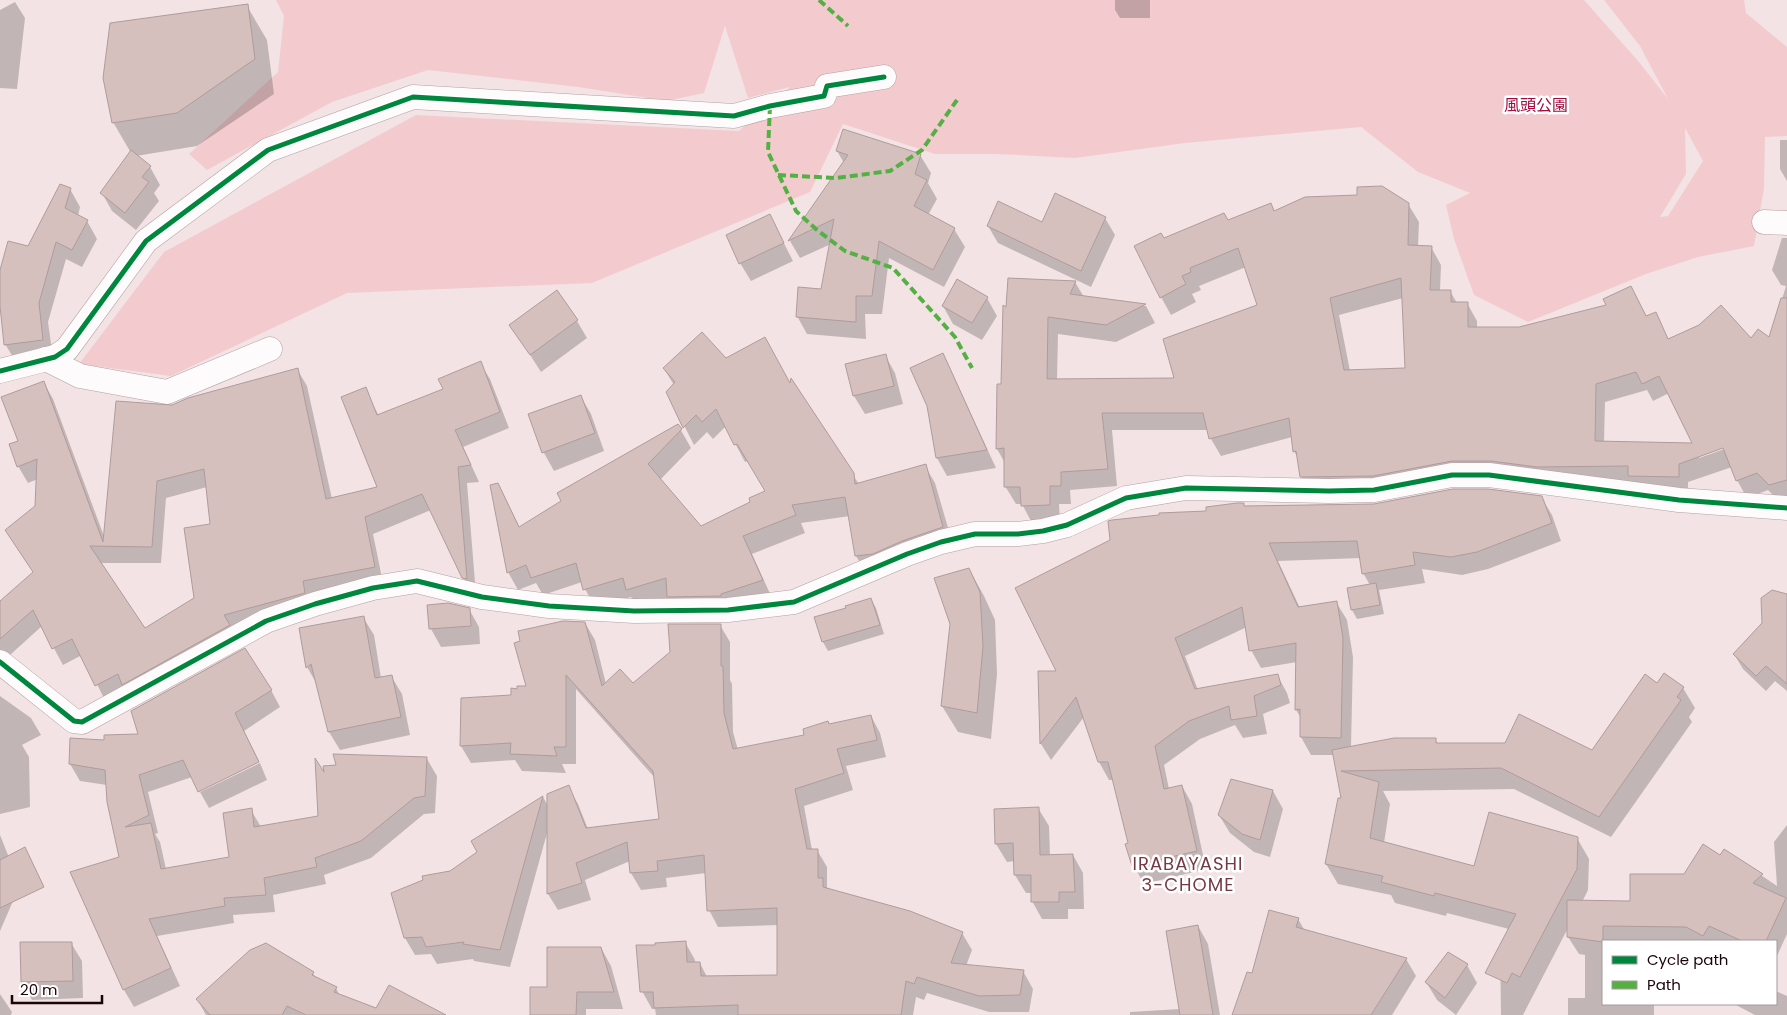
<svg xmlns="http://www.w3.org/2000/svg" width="1787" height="1015" viewBox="0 0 1787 1015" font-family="Poppins,'Noto Sans JP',sans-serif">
<rect width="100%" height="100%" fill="#f3e3e4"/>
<!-- green -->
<path fill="#f3cbcf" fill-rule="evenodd" d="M 276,0 L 1584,0 L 1639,62 L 1668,99 L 1640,46 L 1604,0 L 1744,0 L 1746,13 L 1787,47 L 1787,136 L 1765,137 L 1764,188 L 1754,246 L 1698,257 L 1646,274 L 1528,322 L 1474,295 L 1454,239 L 1446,205 L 1470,193 L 1418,172 L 1361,127 L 1185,143 L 1075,158 L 996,154 L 935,154 L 843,124 L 810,192 L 592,283 L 347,293 L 171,376 L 79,364 L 164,252 L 416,115 L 739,131 L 790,87 L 748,98 L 725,26 L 704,93 L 667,101 L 578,87 L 428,70 L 332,102 L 207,170 L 189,154 L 278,72 L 284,16 ZM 1685,128 L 1703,161 L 1668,216 L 1660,217 L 1686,174 Z"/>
<!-- shadow -->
<g fill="#0003" fill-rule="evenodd">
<polygon points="1115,0 1150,0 1150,18 1120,18 1115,10"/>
<polygon points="15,2 25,18 17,89 0,88 0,10"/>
<polygon points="247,6 267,40 274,94 197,146 136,156 150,167 160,185 154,193 159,201 136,230 112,211 102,193 131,153 113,122"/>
<polygon points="1780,140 1787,140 1787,181 1780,169"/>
<polygon points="837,151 920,155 931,173 928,183 937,199 928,215 954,229 965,247 944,287 889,258 882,314 865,314 866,339 807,334 797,316 822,290 831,244 800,258 790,241 844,163"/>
<polygon points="70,189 80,207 78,216 87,221 97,239 82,267 66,259 48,322 53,358 16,362 5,344 0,295 0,275 29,248"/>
<path d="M 1270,204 L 1275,212 L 1408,204 L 1419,222 L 1418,247 L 1431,247 L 1441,265 L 1440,291 L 1450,291 L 1457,303 L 1467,303 L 1477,321 L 1477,328 L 1520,328 L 1608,306 L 1631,287 L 1647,317 L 1655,314 L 1669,340 L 1787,340 L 1787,500 L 1780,502 L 1768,490 L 1747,498 L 1737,480 L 1732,467 L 1688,482 L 1688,494 L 1502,479 L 1311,494 L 1301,476 L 1298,458 L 1294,451 L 1292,437 L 1221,456 L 1211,439 L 1209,430 L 1112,430 L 1117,486 L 1070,490 L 1071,504 L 1059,504 L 1060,522 L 1032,523 L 1022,504 L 1016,504 L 1005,486 L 1005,463 L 997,449 L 1003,385 L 1009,279 L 1075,282 L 1084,297 L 1146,306 L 1155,323 L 1116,342 L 1058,334 L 1057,380 L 1175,379 L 1259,306 L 1246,267 L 1199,286 L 1201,290 L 1192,294 L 1196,302 L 1171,315 L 1161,297 L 1163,240 L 1228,221 ZM 1403,298 L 1406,369 L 1350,371 L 1339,315 ZM 1647,390 L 1653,401 L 1669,393 L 1694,445 L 1604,442 L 1605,402 ZM 1729,445 L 1730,447 L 1699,458 L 1699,456 Z"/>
<polygon points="770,216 793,261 751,281 740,263"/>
<polygon points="1105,218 1115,235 1091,287 998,243 988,226 1042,224"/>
<polygon points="1782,238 1787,238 1787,322 1779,309 1786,286 1781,285 1772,270"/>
<polygon points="987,298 997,316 982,340 953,324 943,306"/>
<polygon points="577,321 587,338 541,372 511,325"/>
<polygon points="885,355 895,373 903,404 865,414 854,396 847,365"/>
<polygon points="942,355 952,373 996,468 947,476 937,458 928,406"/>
<polygon points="726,359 791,387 859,484 925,466 935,483 953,545 867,574 856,556 850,516 801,523 805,533 752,554 772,598 679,614 669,598 638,607 631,597 595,607 585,589 582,582 543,595 536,583 518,590 508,572 498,484 520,528 678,425 691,448 660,480 701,527 752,503 767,492 748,461 745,462 726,426 713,439 707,432 694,445 667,392 674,385 664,369"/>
<path d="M 480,363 L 490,379 L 509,428 L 463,447 L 479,482 L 467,483 L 476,595 L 473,594 L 463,577 L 431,510 L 373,534 L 383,583 L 106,702 L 82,655 L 63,665 L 42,626 L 0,664 L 0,619 L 34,573 L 38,479 L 28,483 L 18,466 L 19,442 L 44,383 L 53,399 L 105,539 L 172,406 L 297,369 L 307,386 L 332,499 L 378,488 L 365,389 L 379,416 L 444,390 ZM 207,487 L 211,525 L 196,598 L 145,629 L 99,563 L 161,563 L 166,498 Z"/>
<polygon points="581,397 591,414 604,451 554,471 544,453 530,415"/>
<polygon points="1541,497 1552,515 1561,541 1488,569 1462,575 1422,569 1425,583 1379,590 1384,614 1357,619 1352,610 1348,589 1370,585 1363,573 1361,558 1278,561 1300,608 1336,602 1347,620 1353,657 1351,747 1435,739 1438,744 1592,751 1657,685 1683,688 1695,708 1689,717 1692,722 1611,837 1514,789 1383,791 1390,804 1384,843 1475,867 1577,838 1589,859 1588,890 1582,902 1631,902 1720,856 1724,850 1777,886 1774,842 1787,825 1787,934 1776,958 1776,941 1603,941 1603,1004 1678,1004 1678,1005 1654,1004 1654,1015 1568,1015 1568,998 1585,998 1585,955 1579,954 1568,937 1568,928 1523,1015 1501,1015 1500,946 1509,929 1447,913 1446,916 1395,903 1391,895 1338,884 1326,864 1343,800 1335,755 1311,755 1301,737 1301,718 1296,710 1297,662 1261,668 1251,650 1247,627 1185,656 1198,690 1277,675 1287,693 1290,703 1263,714 1267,734 1243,738 1235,725 1200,739 1164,765 1169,789 1182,786 1192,804 1206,869 1144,884 1134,866 1127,845 1129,844 1113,780 1109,780 1099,762 1084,717 1051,760 1041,744 1039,672 1058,672 1208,512 1245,508 1375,505"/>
<polygon points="969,569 984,596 995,620 997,674 991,739 958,732 942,706"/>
<polygon points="1787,596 1787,691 1775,681 1766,691 1743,669 1734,654"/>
<polygon points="871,599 876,608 884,634 828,651 823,642 816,618 847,609"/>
<polygon points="429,606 469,609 479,627 480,644 441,647 431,629"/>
<polygon points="363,617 374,635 381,678 391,676 402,694 410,735 340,750 329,732 318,686 307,667 300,629"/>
<polygon points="585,623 595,640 606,684 633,685 720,625 730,642 730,680 732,684 733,732 738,750 806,736 829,726 871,716 880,733 886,757 846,766 853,790 804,806 812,850 817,850 827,867 827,887 828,889 962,933 972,950 966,966 1023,971 1033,989 1029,1012 989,1012 927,993 924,1000 916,997 913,1015 656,1015 655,1009 652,1009 642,991 657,946 685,942 695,960 695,963 700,963 707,977 779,976 779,925 718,927 709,910 706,873 666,878 667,887 641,890 631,873 630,861 585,880 591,900 558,910 548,894 547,833 510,967 474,961 473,959 437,964 431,954 415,955 405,938 451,872 479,852 473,842 543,797 548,806 568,787 578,804 588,829 660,820 655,778 576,689 576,764 562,764 566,773 522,771 515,760 471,763 461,746 463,699 512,696 518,690 527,687"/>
<polygon points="271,690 280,707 244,731 259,761 192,777 148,792 158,833 155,834 160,842 166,869 230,858 251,810 261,827 319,817 326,777 427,759 437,776 435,813 424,814 371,858 324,875 326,884 273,895 275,912 233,915 234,923 157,936 180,986 134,1007 124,990 72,873 121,858 107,785 80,781 70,764 106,742 140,735"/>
<polygon points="0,696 31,718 41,735 22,745 29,757 30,807 0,814"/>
<polygon points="260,763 267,780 209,808 200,792"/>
<polygon points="1273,791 1283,809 1270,857 1254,852 1230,833 1219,815"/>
<polygon points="1038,808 1049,826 1050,856 1073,855 1083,873 1084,909 1068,909 1068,919 1042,919 1032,901 1032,893 1026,893 1015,875 1015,861 1007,862 996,844"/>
<polygon points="0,835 20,885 0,931"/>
<polygon points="1298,919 1305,931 1406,959 1416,976 1392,1015 1234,1015 1253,975"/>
<polygon points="1198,926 1208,944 1220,1015 1130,1015 1130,1012 1180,1009"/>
<polygon points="21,943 71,943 82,961 83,998 32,1000 22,982"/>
<polygon points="601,948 611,966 623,1009 586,1009 586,1015 531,1015 548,988"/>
<polygon points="1467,965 1477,983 1456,1015 1437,1000 1426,982"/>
<polygon points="313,973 316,979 336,988 340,996 376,1010 437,1015 206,1015 197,999"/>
<polygon points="1776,991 1787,996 1787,1015 1755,1015 1734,1004 1776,1004"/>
<polygon points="0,994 12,1012 11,1015 0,1015"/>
</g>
<!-- building -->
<g fill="#d5c0be" stroke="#af9c9a" fill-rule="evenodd">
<polygon points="248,4 255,59 177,113 112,123 103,78 110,23"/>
<polygon points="843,129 921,154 915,174 927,180 914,206 955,228 933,270 879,241 872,296 856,296 856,322 796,317 798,287 821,289 834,219 788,241 848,155 836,151"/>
<polygon points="131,150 151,166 142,177 149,182 125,213 100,193"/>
<polygon points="60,184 71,188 65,208 88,220 72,250 56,242 39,303 43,340 4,345 0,306 0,270 8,241 28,246"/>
<path d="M 1382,186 L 1409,203 L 1408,245 L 1432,246 L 1430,290 L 1451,290 L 1451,302 L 1468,302 L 1468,327 L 1519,327 L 1606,305 L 1603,299 L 1631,286 L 1646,316 L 1656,312 L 1668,339 L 1699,325 L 1721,305 L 1751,338 L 1758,329 L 1769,337 L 1781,298 L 1787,298 L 1787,480 L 1769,485 L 1757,473 L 1736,481 L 1723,448 L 1679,464 L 1679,477 L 1628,476 L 1628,466 L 1537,467 L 1491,461 L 1452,461 L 1373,476 L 1300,477 L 1296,451 L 1293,452 L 1289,418 L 1209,439 L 1203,413 L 1102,413 L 1108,469 L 1061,472 L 1061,486 L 1050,486 L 1050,505 L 1021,506 L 1020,487 L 1004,487 L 1004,448 L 996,449 L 997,384 L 1001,384 L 1003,305 L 1006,307 L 1008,278 L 1076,281 L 1070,294 L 1146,304 L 1106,325 L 1048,317 L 1047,379 L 1174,378 L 1163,339 L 1257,305 L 1238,248 L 1190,268 L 1191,272 L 1182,276 L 1186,284 L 1160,298 L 1134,246 L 1161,233 L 1164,238 L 1224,213 L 1228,220 L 1271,203 L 1274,211 L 1305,197 L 1357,195 L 1357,187 ZM 1401,278 L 1405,368 L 1344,370 L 1330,298 ZM 1636,372 L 1642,384 L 1659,376 L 1692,443 L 1595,441 L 1596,384 Z"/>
<polygon points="1055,193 1106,217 1081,271 987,226 998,201 1042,222"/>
<polygon points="770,214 784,243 739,264 726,235"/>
<polygon points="957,279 988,297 972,323 942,306"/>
<polygon points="557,290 578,320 530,355 509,325"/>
<polygon points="702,332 726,358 765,337 790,383 791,378 854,473 855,484 926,464 943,527 902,541 873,554 855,556 845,497 792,505 796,515 743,536 763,580 721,594 721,596 667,597 666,578 626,590 623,578 583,590 576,563 531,578 526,565 507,573 490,485 498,483 519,527 561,501 557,493 678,424 682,429 648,464 701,526 750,502 749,498 765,491 737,444 734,445 716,409 702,422 696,415 683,428 666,392 675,382 663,368"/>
<polygon points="943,353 987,450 936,458 927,406 910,368"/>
<polygon points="886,354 894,386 853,396 845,364"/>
<path d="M 481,361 L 500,412 L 455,430 L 471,465 L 458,467 L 467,579 L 462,578 L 422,494 L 365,517 L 375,567 L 303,581 L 305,593 L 224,615 L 230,625 L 122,685 L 118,674 L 95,686 L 72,639 L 52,649 L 33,610 L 0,639 L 0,601 L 33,572 L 5,530 L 35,506 L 37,459 L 17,467 L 9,444 L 18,441 L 1,397 L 44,381 L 103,542 L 116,401 L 172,405 L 188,398 L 298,368 L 326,499 L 377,487 L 341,397 L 366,387 L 377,415 L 443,389 L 438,379 ZM 204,469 L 210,524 L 184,528 L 194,598 L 145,628 L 90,546 L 152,547 L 157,481 Z"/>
<polygon points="581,395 595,433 542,453 528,414"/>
<polygon points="1453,489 1488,489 1542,496 1552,523 1477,552 1451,557 1413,552 1415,565 1362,574 1357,541 1269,543 1298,607 1337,601 1343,638 1341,738 1300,737 1300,709 1295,710 1296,643 1249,651 1242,607 1175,638 1195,689 1278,674 1281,685 1254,696 1257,716 1231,720 1229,706 1189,721 1155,746 1164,789 1182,785 1197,851 1132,866 1125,844 1128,843 1108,762 1098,762 1076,697 1040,744 1038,671 1056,671 1015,588 1110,540 1108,521 1112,520 1159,515 1159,513 1206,511 1206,507 1237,503 1244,503 1244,506 1374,504"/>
<polygon points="969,568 980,592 983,646 977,713 941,706 950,624 934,578"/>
<polygon points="1376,583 1380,605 1351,610 1347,588"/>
<polygon points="1772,590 1787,594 1787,684 1766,666 1756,676 1733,654 1762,623 1761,598"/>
<polygon points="871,598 880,625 822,642 814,617 846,608 845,606"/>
<polygon points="448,603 470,608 471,626 429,629 427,605"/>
<polygon points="364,616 375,678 392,675 401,717 328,732 311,664 306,668 299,628"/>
<polygon points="563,621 585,622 602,686 620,669 633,683 670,652 668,624 721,624 721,666 723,666 724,713 733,749 804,735 803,729 828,721 829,724 871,715 877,740 837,749 844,773 795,789 807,849 818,849 818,878 823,878 823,887 910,911 963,932 951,963 1024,970 1020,995 979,996 917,977 914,984 906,981 901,1015 738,1015 738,1005 654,1008 653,992 640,992 636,945 655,945 655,943 686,941 687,962 700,962 701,976 777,975 777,908 707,911 704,855 657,861 658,871 630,873 627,842 576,863 582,883 547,894 547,794 569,785 586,828 659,819 653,771 566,675 566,747 554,747 557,756 510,754 511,743 460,746 461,698 511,695 511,688 517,689 517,686 526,686 514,643 520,641 518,631"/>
<polygon points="245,648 272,690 235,713 259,762 198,792 183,760 139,775 149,815 125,827 151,823 161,869 229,857 223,813 252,808 254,827 318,816 315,758 324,772 323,766 336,765 333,754 427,757 425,796 414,798 361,841 315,858 317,867 264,878 266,895 224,898 225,906 149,919 171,968 123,990 70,872 119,857 107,802 105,770 69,764 70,738 104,740 104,735 138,734 131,711"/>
<polygon points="1664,673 1684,687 1677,697 1681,700 1599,817 1501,768 1341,771 1379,782 1370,838 1474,866 1489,812 1578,837 1577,869 1520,977 1512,973 1507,983 1485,973 1516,914 1435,893 1434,896 1381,882 1383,876 1325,864 1338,798 1341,798 1332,750 1394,738 1436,738 1436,743 1505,743 1519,714 1592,750 1645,674 1657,683"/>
<polygon points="1231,779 1273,790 1260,840 1242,834 1218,815"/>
<polygon points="543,796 500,950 463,944 464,942 426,947 422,937 404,938 391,893 423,880 422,876 450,871 477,852 471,841"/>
<polygon points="1039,807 1040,855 1073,854 1075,892 1059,892 1059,902 1031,902 1031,875 1014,875 1013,843 995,844 994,809"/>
<polygon points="1703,844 1720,855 1724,849 1763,874 1753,883 1786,898 1766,941 1742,941 1709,926 1703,936 1686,927 1603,926 1603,942 1567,937 1567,900 1630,901 1630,874 1684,874"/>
<polygon points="25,847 44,887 0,908 0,860"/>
<polygon points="1269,910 1299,918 1296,927 1407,958 1371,1015 1232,1015 1247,972 1252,973"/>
<polygon points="1198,925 1213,1015 1180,1015 1166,931"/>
<polygon points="20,942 72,942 73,981 21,982"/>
<polygon points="266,943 314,972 312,975 337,987 334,992 376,1008 389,985 446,1015 306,1015 287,1006 282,1015 210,1015 196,999 250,950"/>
<polygon points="547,947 601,947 614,992 577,992 576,1015 530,1015 530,987 547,987"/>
<polygon points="1448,952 1468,964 1445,998 1425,982"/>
</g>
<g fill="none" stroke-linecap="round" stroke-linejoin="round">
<defs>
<g id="street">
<polyline points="1764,222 1787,223"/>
<polyline points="46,359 80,376 167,392 270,349"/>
<polyline points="0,371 55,357 67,349 146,241 268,150 413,97 734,116 770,106 824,96 827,86 884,77"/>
<polyline points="0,662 74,721 82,722 266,621 315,604 373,588 417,581 482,597 549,606 634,611 728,610 794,602 907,554 941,542 975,534 1018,534 1043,531 1067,525 1126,498 1186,488 1329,491 1374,490 1452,475 1489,475 1679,500 1787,508"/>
</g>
</defs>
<!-- street casing -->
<use href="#street" stroke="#b4a0a3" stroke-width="25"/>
<!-- street -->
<use href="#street" stroke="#fdfbfb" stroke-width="24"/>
<!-- quiet -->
<g stroke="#55b044" stroke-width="4" stroke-dasharray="8 4" stroke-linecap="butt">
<polyline points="819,0 848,26"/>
<polyline points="770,106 768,152 796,211 817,230 845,251 893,268 955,337 972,368"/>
<polyline points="778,175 836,178 890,171 922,150 957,100"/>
</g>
<defs>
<g id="cycleway">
<polyline points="0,371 55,357 67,349 146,241 268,150 413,97 734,116 770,106 824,96 827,86 884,77"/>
<polyline points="0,662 74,721 82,722 266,621 315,604 373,588 417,581 482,597 549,606 634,611 728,610 794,602 907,554 941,542 975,534 1018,534 1043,531 1067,525 1126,498 1186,488 1329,491 1374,490 1452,475 1489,475 1679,500 1787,508"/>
</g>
</defs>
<!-- cycleway casing -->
<use href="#cycleway" stroke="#fff" stroke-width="8"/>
<!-- cycleway -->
<use href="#cycleway" stroke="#00873e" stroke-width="5"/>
</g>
<g text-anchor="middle" stroke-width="5" stroke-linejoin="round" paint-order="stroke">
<!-- park labels -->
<g font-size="16" fill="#a1093c" stroke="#fff">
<text x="1536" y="111">風頭公園</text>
</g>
<!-- neighbourhood labels -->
<g font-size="18" letter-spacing="1" fill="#753a43" stroke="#fff">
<text x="1188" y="870">IRABAYASHI<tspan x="1188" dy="21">3-CHOME</tspan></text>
</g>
</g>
<!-- legend -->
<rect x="1602" y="940" width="175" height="65" fill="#ffffff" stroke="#a49b9c"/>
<rect x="1612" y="956" width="25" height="8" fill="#00873e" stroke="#a49b9c"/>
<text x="1647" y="965" font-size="15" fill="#1b0408">Cycle path</text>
<rect x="1612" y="981" width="25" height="8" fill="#55b044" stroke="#a49b9c"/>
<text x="1647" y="990" font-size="15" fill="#1b0408">Path</text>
<!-- scale -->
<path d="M12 995v8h90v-8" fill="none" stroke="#1b0408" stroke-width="2.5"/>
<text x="20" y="995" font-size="15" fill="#1b0408" stroke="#ffffff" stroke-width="4" paint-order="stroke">20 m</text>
</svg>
